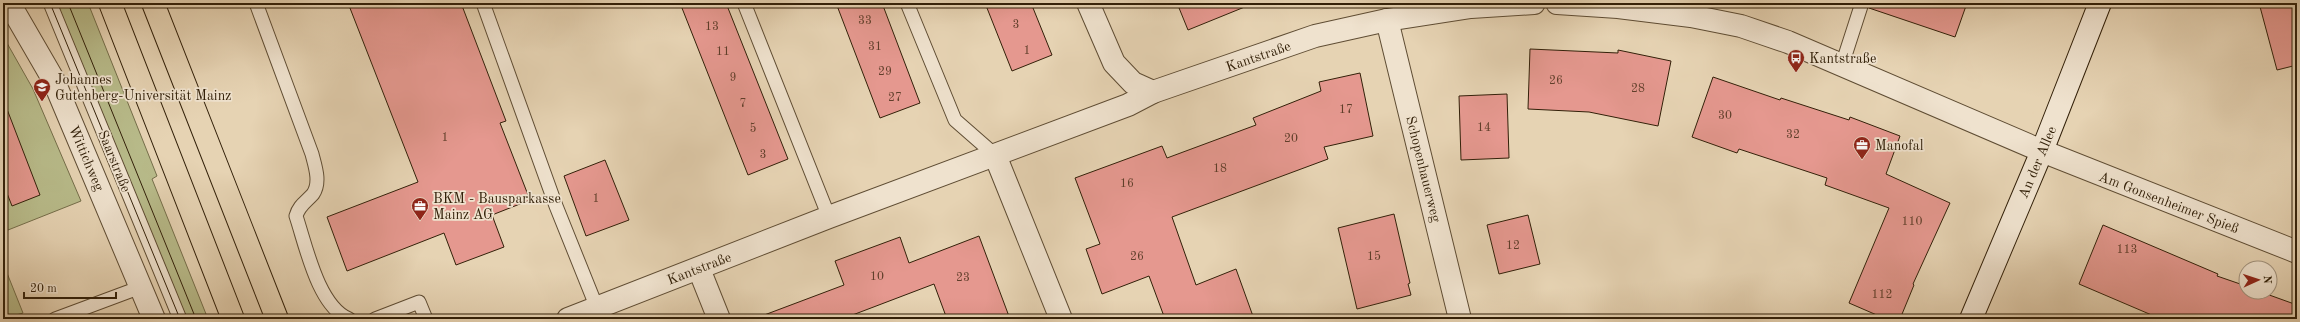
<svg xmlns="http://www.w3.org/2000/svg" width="2300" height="322" viewBox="0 0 2300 322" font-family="'Old Standard TT',serif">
<rect width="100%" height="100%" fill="#e6d3b3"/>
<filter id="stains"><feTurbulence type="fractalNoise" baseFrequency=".005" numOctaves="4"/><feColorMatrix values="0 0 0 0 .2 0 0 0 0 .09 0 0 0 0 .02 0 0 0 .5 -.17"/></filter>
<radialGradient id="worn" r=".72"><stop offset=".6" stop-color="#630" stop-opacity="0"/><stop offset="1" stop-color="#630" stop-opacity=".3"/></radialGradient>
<!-- green -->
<g fill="#b8bb8a" stroke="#756e4a">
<polygon points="57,3 88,3 157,176 152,179 208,319 187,319"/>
<polygon points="3,36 33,89 81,201 3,232 5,237 3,238"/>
<polygon points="3,263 23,313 3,319"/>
</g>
<!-- building -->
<g fill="#e5988f" stroke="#322009">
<polygon points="348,3 461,3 506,121 500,123 530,200 492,215 504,247 456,265 444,233 347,271 327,217 418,182"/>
<polygon points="680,3 726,3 788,159 748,175"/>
<polygon points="836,3 882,3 920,103 880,118"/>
<polygon points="985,3 1031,3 1052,55 1012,71"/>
<polygon points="1177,3 1252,3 1252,4 1188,30"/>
<polygon points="1870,3 1967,3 1955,37 1869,8"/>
<polygon points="2259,3 2297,3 2297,65 2277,70"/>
<polygon points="1530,49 1618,53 1618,50 1671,61 1658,126 1589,112 1528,109"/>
<polygon points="1360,73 1373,136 1324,147 1328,159 1172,217 1196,285 1236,269 1254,319 1165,319 1149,276 1102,294 1086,249 1100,244 1075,178 1162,146 1167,158 1256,125 1253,118 1321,91 1319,82"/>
<polygon points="1713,77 1780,100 1781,98 1849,120 1850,117 1900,136 1886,174 1950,203 1913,284 1914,285 1900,319 1886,319 1849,303 1889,208 1825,185 1827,178 1739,149 1737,153 1692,137"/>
<polygon points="1507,94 1509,158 1461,160 1459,96"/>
<polygon points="3,104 5,104 40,195 12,206 3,183"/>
<polygon points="605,160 629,220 586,236 564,176"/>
<polygon points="1394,214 1410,283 1408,284 1411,295 1357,309 1338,228"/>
<polygon points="1528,215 1540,264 1499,274 1487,225"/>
<polygon points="2103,225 2218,274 2217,276 2246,286 2246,292 2261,292 2297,305 2297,319 2161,319 2079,284"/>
<polygon points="979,236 1010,319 947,319 934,284 842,319 759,319 759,317 844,285 835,261 900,237 909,263"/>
</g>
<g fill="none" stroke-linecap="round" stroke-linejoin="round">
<defs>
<g id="lane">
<polyline points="50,3 180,319"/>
<path d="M 256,3 L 312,154 C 315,166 321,182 313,194 C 306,202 299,205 296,216 C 306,246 318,306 349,319"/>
<polyline points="483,3 556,206 597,308"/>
<polyline points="744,3 829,217"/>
<polyline points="907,3 955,120 995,155"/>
<polyline points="1842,65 1862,3"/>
<polyline points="55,319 141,287"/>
<polyline points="375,319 419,302 426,319"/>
</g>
<g id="street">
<polyline points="9,3 53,79 154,319"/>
<polyline points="1088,3 1114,63 1133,83 1153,92"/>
<polyline points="1557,3 1618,7 1691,16 1741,26 1788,42 2042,151 2297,252"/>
<polyline points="1387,20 1460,319"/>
<polyline points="995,155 1061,319"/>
<polyline points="699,269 719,319"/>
<polyline points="568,319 829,217 1128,105 1153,92 1315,36 1387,20 1471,7 1534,3"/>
</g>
<polyline id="secondary" points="1971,319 2042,151 2100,3"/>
<g id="highway">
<polyline points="110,3 233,319"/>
<polyline points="153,3 277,319"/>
</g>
</defs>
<!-- lane casing -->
<use href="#lane" stroke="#5f4d34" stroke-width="15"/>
<!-- street casing -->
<use href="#street" stroke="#5f4d34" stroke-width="24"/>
<!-- secondary casing -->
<use href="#secondary" stroke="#322009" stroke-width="24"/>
<!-- highway casing -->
<use href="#highway" stroke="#322009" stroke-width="24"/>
<!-- lane -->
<use href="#lane" stroke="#efe2ce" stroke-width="13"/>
<!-- street -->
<use href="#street" stroke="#efe2ce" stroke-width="22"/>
<!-- secondary -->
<use href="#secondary" stroke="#efe2ce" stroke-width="22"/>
<!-- highway -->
<use href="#highway" stroke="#e6d3b3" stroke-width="22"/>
<!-- tram -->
<g stroke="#322009" stroke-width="1">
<polyline points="50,3 180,319"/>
<polyline points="68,3 196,319"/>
</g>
</g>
<!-- icons -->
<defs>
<symbol id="bus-pin" viewBox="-11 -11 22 30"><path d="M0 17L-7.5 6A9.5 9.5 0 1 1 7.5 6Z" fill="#8f2418" stroke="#efe2ce"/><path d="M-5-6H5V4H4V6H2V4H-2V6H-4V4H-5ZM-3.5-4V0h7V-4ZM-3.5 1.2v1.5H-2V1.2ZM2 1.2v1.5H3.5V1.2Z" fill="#fff"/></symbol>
<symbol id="university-pin" viewBox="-11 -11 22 30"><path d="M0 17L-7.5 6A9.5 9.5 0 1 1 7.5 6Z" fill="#8f2418" stroke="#efe2ce"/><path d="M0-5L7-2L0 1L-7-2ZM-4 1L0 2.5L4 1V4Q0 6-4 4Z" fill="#fff"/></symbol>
<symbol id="office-pin" viewBox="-11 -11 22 30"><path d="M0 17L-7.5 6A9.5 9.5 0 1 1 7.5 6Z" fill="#8f2418" stroke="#efe2ce"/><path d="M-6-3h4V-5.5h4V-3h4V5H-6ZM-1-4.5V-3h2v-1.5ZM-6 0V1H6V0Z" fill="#fff"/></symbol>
</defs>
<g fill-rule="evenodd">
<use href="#bus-pin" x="1786" y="48" width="20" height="27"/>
<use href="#university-pin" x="32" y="77" width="20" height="27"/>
<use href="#office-pin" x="1852" y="135" width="20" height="27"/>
<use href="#office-pin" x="410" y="196" width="20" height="27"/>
</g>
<g text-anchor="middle" stroke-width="3.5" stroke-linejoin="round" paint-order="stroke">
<!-- number labels -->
<g font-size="12" fill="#5f3e2a">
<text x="865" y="24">33</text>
<text x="1016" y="28">3</text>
<text x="712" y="30">13</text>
<text x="875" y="50">31</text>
<text x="1027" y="54">1</text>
<text x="723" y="55">11</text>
<text x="885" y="75">29</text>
<text x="733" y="81">9</text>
<text x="1556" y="84">26</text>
<text x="1638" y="92">28</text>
<text x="895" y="101">27</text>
<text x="743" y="107">7</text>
<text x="1346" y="113">17</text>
<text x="1725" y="119">30</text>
<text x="1484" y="131">14</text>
<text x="753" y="132">5</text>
<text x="1793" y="138">32</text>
<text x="445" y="141">1</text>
<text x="1291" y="142">20</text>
<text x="763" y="158">3</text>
<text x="1220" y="172">18</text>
<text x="1127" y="187">16</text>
<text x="596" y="202">1</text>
<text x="1912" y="225">110</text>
<text x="1513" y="249">12</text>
<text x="2127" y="253">113</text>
<text x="1137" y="260">26</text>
<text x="1374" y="260">15</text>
<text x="877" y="280">10</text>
<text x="963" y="281">23</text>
<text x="1882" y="298">112</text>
</g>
<!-- street labels -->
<g font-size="14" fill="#322009" stroke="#efe2ce">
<text transform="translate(1258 56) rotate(-19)" y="5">Kantstraße</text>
<text transform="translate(87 158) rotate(67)" y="5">Wittichweg</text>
<text transform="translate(115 161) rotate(68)" y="5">Saarstraße</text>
<text transform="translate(2037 162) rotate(-67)" y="5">An der Allee</text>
<text transform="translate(1424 169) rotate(76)" y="5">Schopenhauerweg</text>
<text transform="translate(2169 202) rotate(21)" y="5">Am Gonsenheimer Spieß</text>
<text transform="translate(699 268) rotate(-21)" y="5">Kantstraße</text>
</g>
<!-- poi labels -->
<g font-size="14" fill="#322009" stroke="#efe2ce" text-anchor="start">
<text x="1809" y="63">Kantstraße</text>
<text x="55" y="84">Johannes<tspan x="55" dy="16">Gutenberg-Universität Mainz</tspan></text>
<text x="1875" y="150">Manofal</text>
<text x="433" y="203">BKM - Bausparkasse<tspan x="433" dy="16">Mainz AG</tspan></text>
</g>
</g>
<!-- margin -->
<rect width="2300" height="322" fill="none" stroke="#e6d3b3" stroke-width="16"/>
<rect x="4" y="4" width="2292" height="314" fill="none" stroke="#322009" stroke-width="2"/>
<rect x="8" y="8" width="2284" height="306" fill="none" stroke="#322009"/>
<!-- north arrow -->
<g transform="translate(2258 280) rotate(87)"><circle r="19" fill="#efe2ce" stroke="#a3947f"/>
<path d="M0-3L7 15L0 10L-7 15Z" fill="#8f2418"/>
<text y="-6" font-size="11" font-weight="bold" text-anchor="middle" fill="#322009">N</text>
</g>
<!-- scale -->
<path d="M24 292v6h92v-6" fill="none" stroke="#322009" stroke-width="2"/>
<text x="30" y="292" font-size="12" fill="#322009" stroke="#efe2ce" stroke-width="3" paint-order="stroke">20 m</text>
<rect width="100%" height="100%" filter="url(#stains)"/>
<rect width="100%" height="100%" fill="url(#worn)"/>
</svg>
